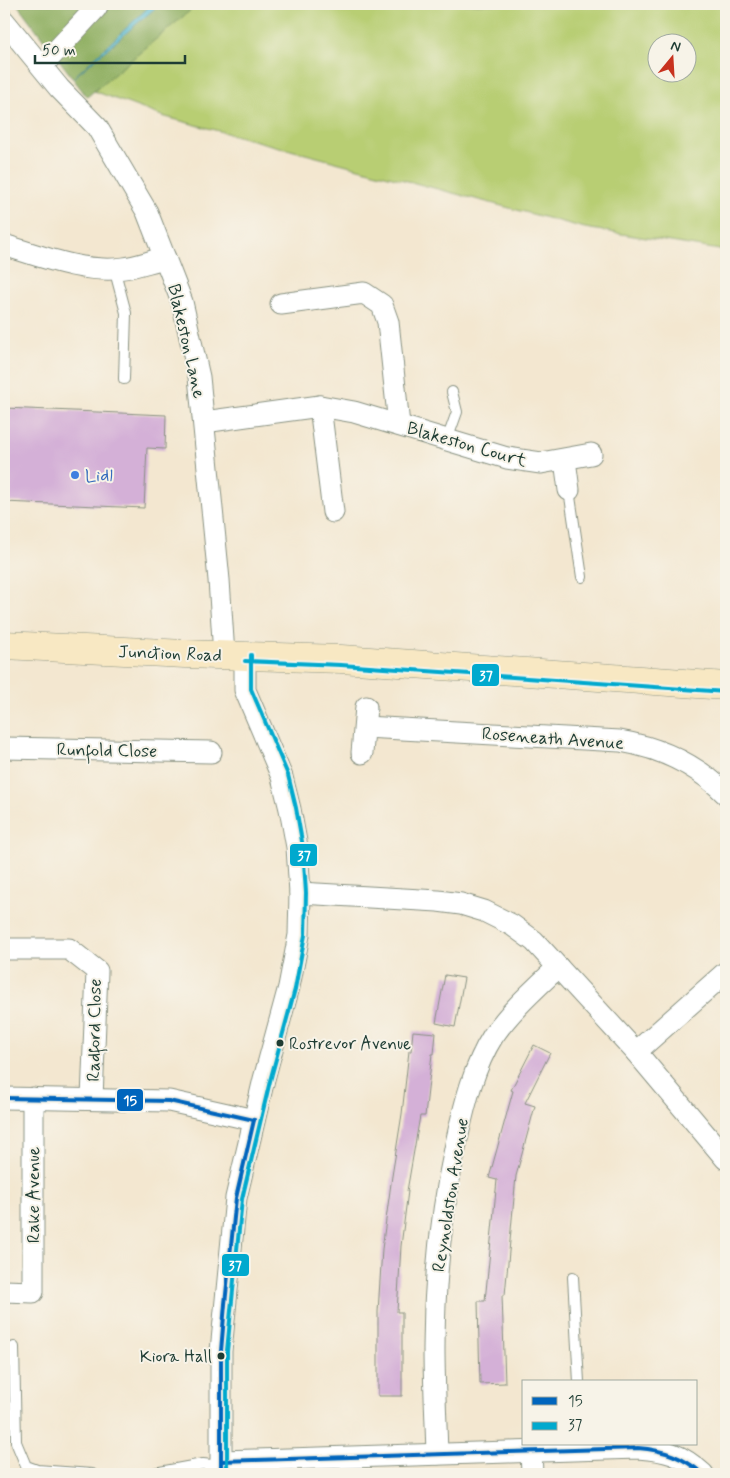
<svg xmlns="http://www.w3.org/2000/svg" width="730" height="1478" viewBox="0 0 730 1478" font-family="Mynerve,sans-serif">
<rect width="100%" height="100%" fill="#f7f3e8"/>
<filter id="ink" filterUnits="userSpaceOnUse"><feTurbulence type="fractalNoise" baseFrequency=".02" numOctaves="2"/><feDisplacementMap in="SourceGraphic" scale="10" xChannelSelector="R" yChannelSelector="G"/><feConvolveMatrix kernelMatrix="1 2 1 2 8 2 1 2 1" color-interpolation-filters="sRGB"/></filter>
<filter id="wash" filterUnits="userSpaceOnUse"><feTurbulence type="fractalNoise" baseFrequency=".0096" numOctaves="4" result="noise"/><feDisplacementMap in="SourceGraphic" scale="20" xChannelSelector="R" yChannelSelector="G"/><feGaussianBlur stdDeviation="1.12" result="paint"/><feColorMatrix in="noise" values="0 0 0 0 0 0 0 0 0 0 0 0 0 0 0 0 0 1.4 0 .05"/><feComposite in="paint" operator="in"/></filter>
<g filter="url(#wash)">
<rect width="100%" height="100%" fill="#f3e7d0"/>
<!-- green -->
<path fill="#b8ce73" stroke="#6c8654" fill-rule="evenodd" d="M 170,4 L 726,4 L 726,251 L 585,228 L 162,116 L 83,87 ZM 658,42 L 688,42 L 688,72 L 658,72 Z"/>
<!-- forest -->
<polygon fill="#92b165" stroke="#58774c" points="17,4 198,4 87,97"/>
<!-- water -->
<polygon fill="#58bdd6" stroke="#3c7d85" points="152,4 160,4 73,78"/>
<g id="blocks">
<!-- building -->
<g fill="#d4b0d7">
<polygon points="4,408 166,415 165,449 147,448 144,508 4,502"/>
<polygon points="445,975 464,978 455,1027 436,1023"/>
<polygon points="413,1031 436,1033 434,1054 432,1054 425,1116 420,1116 407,1191 408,1191 401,1246 397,1312 402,1312 402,1396 378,1396 378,1312 382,1249 392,1176 402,1114 409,1051 411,1051"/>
<polygon points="534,1045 550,1053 525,1103 535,1106 516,1176 505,1295 502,1295 505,1383 480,1384 478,1301 485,1301 497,1180 489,1178 513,1091 511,1090"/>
</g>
</g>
</g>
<g filter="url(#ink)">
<use href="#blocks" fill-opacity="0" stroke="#899282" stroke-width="1"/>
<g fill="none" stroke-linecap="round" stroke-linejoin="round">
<defs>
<g id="service">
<polyline points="114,268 126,313 124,379"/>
<polyline points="447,440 457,412 452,392"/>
<polyline points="569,490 582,577"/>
<polyline points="573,1277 579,1382"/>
<polyline points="14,1347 16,1442 26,1466 37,1470 92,1474"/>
<polyline points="149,1474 203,1464 221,1466"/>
</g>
<g id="minor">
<polyline points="4,21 59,88 97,127 147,212 182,302 199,377 219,580 224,655"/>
<polyline points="42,66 96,8 98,4"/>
<path d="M 4,245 C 40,256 85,274 124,268 C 137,266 151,261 165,258"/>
<polyline points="281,304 364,293 382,305 388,322 399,425"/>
<polyline points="320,406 333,512"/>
<polyline points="204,422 320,406 354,412 507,458 541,463 591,454"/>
<polyline points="565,460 569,490"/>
<path d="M 365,727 L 620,741 C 662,748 697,765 726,794"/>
<polyline points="4,748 211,752"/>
<polyline points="362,753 366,707"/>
<polyline points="300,893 438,901 461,904 484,911 512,925 534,941 636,1052 726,1159"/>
<polyline points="4,949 69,949 97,971 92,1099"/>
<polyline points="636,1052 726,972"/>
<polyline points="4,1098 169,1101 254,1120"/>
<polyline points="4,1291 33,1292 33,1098"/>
<polyline points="531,1451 532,1474"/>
<path d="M 437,1454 C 436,1419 434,1384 434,1348 C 434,1278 442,1207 457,1139 C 465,1103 474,1066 493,1036 C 511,1010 535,989 558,967"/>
<path d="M 221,1461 L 638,1448 C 667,1450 681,1454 703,1474"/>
<polyline points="221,1474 221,1351 236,1198 264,1079 289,987 299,935 300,893 297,847 290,809 282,777 245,690 245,655"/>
</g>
<polyline id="secondary" points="4,645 185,654 341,659 726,686"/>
</defs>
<!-- service casing -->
<use href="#service" stroke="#899282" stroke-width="12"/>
<!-- minor casing -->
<use href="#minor" stroke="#899282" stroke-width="23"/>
<!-- secondary casing -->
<use href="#secondary" stroke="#899282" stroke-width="29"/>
<!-- service -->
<use href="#service" stroke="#fff" stroke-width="10"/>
<!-- minor -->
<use href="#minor" stroke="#fff" stroke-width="21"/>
<!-- secondary -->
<use href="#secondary" stroke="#f8e8c3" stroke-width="28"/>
<defs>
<g id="bus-1">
<polyline points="4,1098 169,1101 254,1120"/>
<path d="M 221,1461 L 638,1448 C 664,1450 683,1457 703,1474"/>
<polyline points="221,1474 221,1351 225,1304 236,1198 254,1120"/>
</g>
<g id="bus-2">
<polyline points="245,661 341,665 726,692"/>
<polyline points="227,1474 227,1351 242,1199 270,1081 295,989 305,935 306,893 303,847 296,808 288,775 251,689 251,655"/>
</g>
</defs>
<!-- bus-1 casing -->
<use href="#bus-1" stroke="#f7f3e8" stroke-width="8"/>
<!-- bus-2 casing -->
<use href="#bus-2" stroke="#f7f3e8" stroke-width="8"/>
<!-- bus-1 -->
<use href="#bus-1" stroke="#0065bd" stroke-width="4"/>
<!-- bus-2 -->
<use href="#bus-2" stroke="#00a9ce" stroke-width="4"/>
</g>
</g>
<!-- markers -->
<circle fill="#3f7fe0" stroke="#f7f3e8" stroke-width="2" cx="75" cy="475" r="5"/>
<g fill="#1f3d34" stroke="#f7f3e8" stroke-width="2">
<circle cx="280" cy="1043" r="4.5"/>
<circle cx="221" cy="1356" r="4.5"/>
</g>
<g text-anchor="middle" stroke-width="4" stroke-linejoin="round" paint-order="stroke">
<!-- bus labels -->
<g font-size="17" fill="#1f3d34" stroke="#f7f3e8" text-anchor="start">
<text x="289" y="1049">Rostrevor Avenue</text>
<text x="212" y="1362" text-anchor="end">Kiora Hall</text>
</g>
<!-- street labels -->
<g font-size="18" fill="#1f3d34" stroke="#f7f3e8">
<text transform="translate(187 341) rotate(77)" y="6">Blakeston Lane</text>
<text transform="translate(467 444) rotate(16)" y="6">Blakeston Court</text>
<text transform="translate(170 653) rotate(2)" y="6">Junction Road</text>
<text transform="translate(553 738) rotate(4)" y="6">Roseneath Avenue</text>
<text transform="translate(107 750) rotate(1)" y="6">Runfold Close</text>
<text transform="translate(94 1030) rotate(-89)" y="6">Radford Close</text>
<text transform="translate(33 1195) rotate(-90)" y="6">Rake Avenue</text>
<text transform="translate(450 1195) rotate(-81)" y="6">Reynoldston Avenue</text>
</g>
<!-- shop labels -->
<g font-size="18" fill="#366cbe" stroke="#f7f3e8" text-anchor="start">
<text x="85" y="481">Lidl</text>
</g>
</g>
<g stroke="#f7f3e8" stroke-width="2">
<rect x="471" y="663" width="29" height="24" rx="5" fill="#00a9ce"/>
<rect x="289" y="843" width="29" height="24" rx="5" fill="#00a9ce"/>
<rect x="116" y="1088" width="28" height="24" rx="5" fill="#0065bd"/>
<rect x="221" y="1253" width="29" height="24" rx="5" fill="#00a9ce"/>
</g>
<g font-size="14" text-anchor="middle" font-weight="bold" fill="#fff">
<text x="486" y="680">37</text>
<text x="304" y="860">37</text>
<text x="130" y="1105">15</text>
<text x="235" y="1270">37</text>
</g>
<!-- margin -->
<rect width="730" height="1478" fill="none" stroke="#f7f3e8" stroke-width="20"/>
<!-- legend -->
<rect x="522" y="1380" width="175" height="65" fill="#f7f3e8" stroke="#a1aaa0"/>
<rect x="532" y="1397" width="25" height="8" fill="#0065bd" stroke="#a1aaa0"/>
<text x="568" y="1406" font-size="15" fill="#1f3d34">15</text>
<rect x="532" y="1422" width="25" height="8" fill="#00a9ce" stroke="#a1aaa0"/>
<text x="568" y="1430" font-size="15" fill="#1f3d34">37</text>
<!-- north arrow -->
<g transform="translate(672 58) rotate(18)"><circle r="24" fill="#f7f3e8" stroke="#a1aaa0"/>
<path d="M0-4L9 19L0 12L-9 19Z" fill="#c8321e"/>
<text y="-8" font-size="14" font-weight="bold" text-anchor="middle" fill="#1f3d34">N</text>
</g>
<!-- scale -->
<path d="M35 55v8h150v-8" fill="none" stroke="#1f3d34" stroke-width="2.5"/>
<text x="42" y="55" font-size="15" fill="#1f3d34" stroke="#f7f3e8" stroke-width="4" paint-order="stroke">50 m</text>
</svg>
